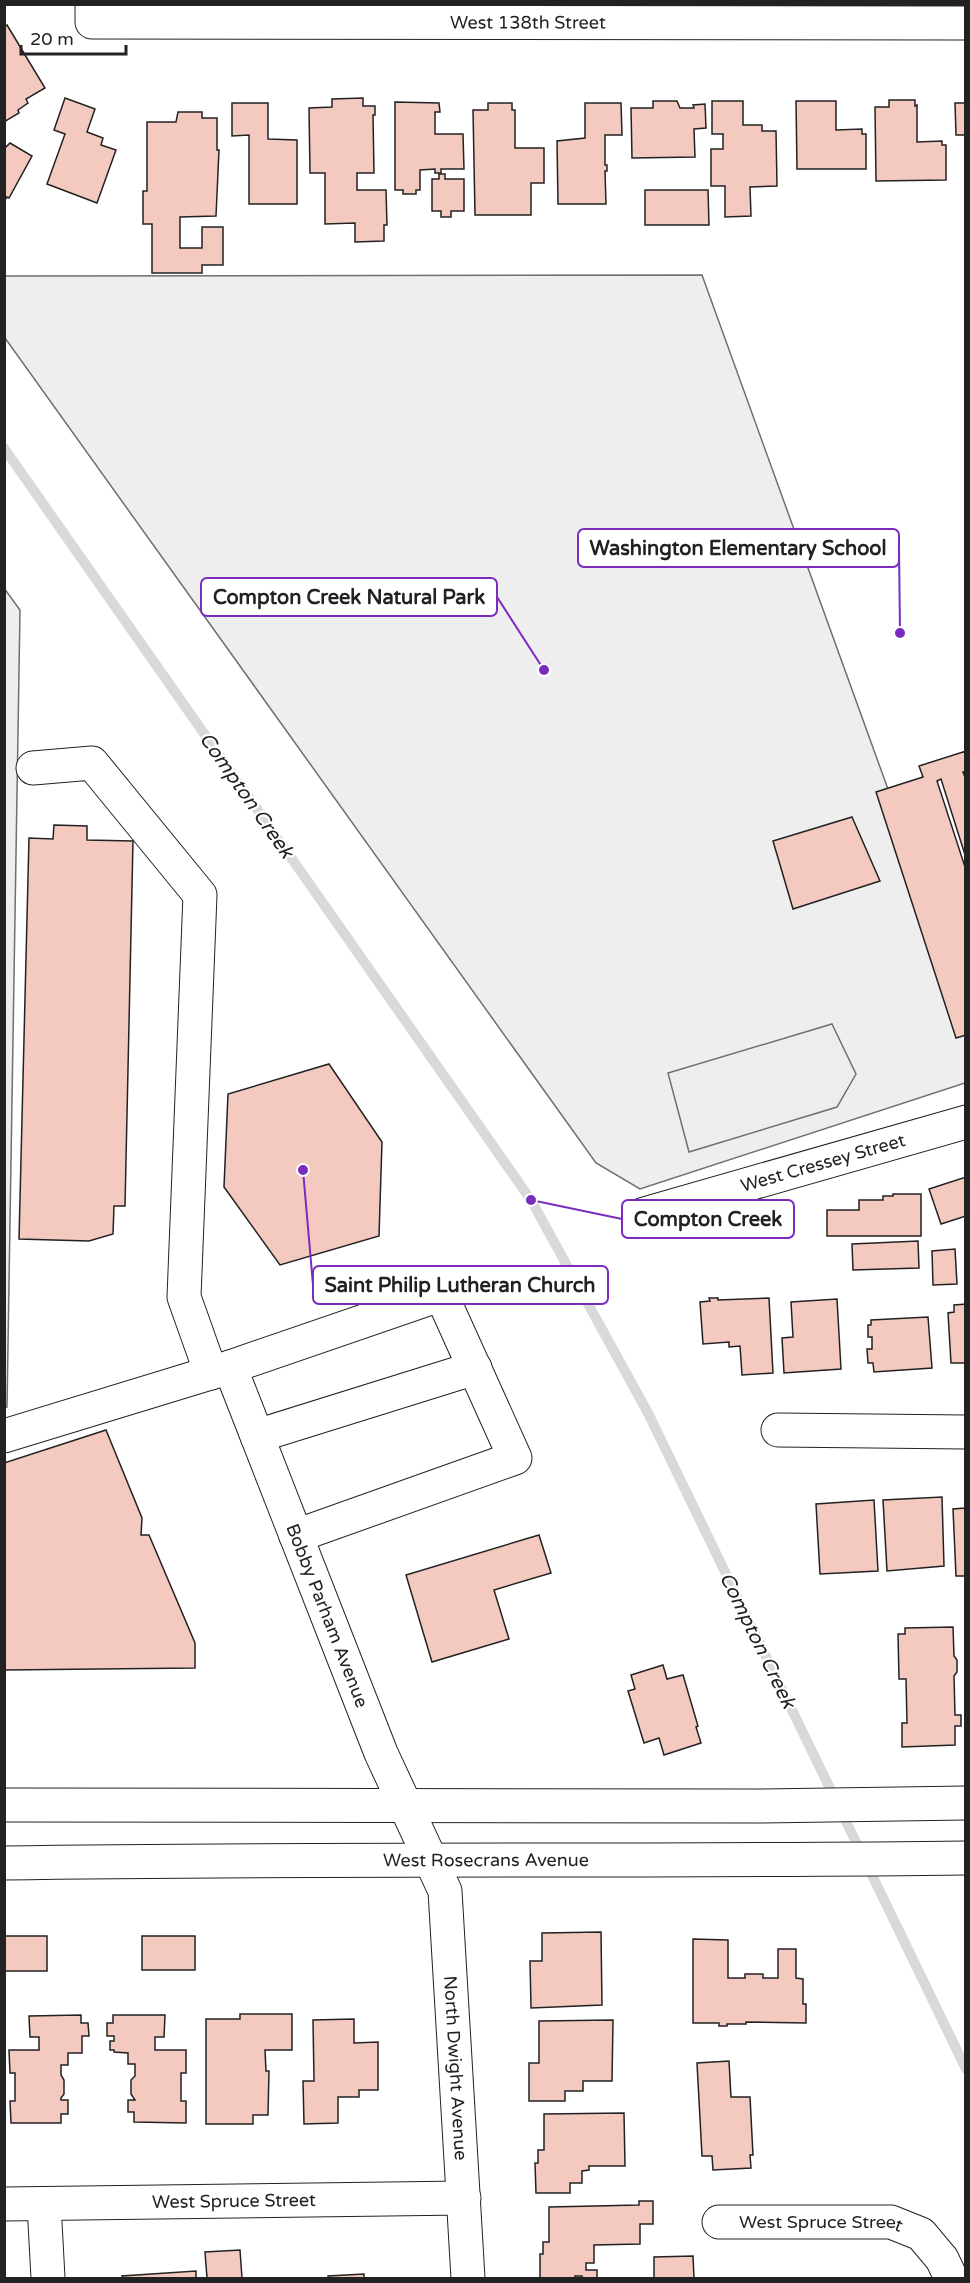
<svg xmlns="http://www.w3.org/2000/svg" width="970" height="2283" viewBox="0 0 970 2283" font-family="'Varela Round',sans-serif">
<rect width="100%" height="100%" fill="#fff"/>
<!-- green -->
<g fill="#eee" stroke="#6f6f6f" stroke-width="1.5">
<polygon points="702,275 965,1002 965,1083 640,1189 596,1163 5,338 4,276"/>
<polygon points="4,588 20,610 7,1407 5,1408"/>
</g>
<!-- parking -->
<polygon fill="#ededed" stroke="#6f6f6f" stroke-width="1.5" points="832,1024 856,1074 837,1107 689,1152 668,1073"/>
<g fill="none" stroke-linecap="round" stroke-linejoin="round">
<!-- stream -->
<polyline stroke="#d9d9d9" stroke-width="10" points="4,448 531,1200 648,1413 966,2069"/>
</g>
<!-- building -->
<g fill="#f3c9c0" stroke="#222" stroke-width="1.5">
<polygon points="7,25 45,88 26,99 28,103 18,110 19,113 4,122 4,27"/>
<polygon points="65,98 95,109 87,132 103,138 101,145 116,150 97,203 47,184 65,134 54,130"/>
<polygon points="363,98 363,106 375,106 375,115 373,115 374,173 357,173 357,190 386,190 387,225 384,225 384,241 355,242 355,223 325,224 325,173 310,173 309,108 332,107 332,99"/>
<polygon points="889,100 915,100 915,106 917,105 917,142 942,141 942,145 946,145 946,180 876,181 875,107 889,107"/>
<polygon points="653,101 677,101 680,108 694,108 693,105 705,104 706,128 694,129 695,157 632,158 631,108 653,108"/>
<polygon points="712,101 743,101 743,125 762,125 762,131 776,131 777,186 750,187 751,216 725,217 725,186 711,186 711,149 723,149 723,134 712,134"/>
<polygon points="796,101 836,101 836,130 862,129 862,134 866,134 866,169 797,169"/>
<polygon points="395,102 439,103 440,112 435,112 435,134 463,134 464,169 441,169 441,173 435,173 435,169 420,170 420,190 416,190 416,194 403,194 403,190 395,190"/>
<polygon points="232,103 268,103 268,139 297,140 297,204 249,204 249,135 232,136"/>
<polygon points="488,103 512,103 512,110 515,110 515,148 544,148 544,183 531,183 531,215 475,215 473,110 488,110"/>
<polygon points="585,103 621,103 622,135 605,135 605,165 607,165 607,171 605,171 606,204 558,204 557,141 585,138"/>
<polygon points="955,103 966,103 966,135 956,135"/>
<polygon points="178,112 202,112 202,118 217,118 217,150 219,150 216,216 180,217 180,248 202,248 202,227 223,227 223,265 202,265 202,273 152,273 152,224 143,224 143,191 147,191 147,122 176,122"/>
<polygon points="10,143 32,156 9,198 7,197 4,201 4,149"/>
<polygon points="439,174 445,174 445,179 464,179 464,211 451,211 451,217 441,217 441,211 432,211 432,179 439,179"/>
<polygon points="645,190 708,190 709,225 645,225"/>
<polygon points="966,751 966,772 963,772 966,780 966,858 941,779 937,781 966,870 966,1035 956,1038 876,792 923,777 919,766"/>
<polygon points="852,817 880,881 793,909 773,841"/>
<polygon points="54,825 87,826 87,840 133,841 125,1206 114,1206 113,1234 89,1241 19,1239 29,838 53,839"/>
<polygon points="329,1064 382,1142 379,1236 280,1265 224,1187 228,1094"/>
<polygon points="966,1177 966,1216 941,1224 929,1189"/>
<polygon points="893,1194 921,1194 921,1236 827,1236 827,1210 859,1210 859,1200 883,1200 883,1196 893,1196"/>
<polygon points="918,1241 919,1268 853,1270 852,1244"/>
<polygon points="955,1249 957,1284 933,1285 932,1251"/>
<polygon points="709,1298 718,1298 718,1300 769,1298 773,1373 742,1375 740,1346 729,1347 729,1342 703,1344 700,1302 710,1301"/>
<polygon points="837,1299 841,1369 784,1373 782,1338 793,1337 791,1302"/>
<polygon points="966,1304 966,1363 951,1363 948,1313 954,1312 954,1305"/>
<polygon points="928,1317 932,1368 874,1372 873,1363 868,1363 867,1349 872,1349 872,1337 868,1337 868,1325 871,1325 871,1320"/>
<polygon points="106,1430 142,1518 141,1535 149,1535 195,1643 195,1668 4,1670 4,1463"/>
<polygon points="942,1497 944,1566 887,1571 883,1500"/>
<polygon points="874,1500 878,1571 820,1574 816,1504"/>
<polygon points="966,1500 966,1576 956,1576 953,1509 965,1508"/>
<polygon points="539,1535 551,1573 494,1590 509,1639 432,1662 406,1575"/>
<polygon points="953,1627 954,1656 957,1660 957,1672 954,1676 955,1715 961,1715 961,1726 955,1726 955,1745 902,1747 902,1723 907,1723 906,1679 899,1679 898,1634 905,1634 905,1628"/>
<polygon points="663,1665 667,1679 683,1675 698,1726 696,1727 701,1743 664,1755 659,1738 644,1743 628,1691 635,1689 631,1675"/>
<polygon points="601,1932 602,2005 531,2008 530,1961 542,1961 542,1933"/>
<rect x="4" y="1936" width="43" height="35"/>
<rect x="142" y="1936" width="53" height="34"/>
<polygon points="693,1939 728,1940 728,1978 745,1978 745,1974 763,1974 763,1978 778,1978 778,1949 796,1949 796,1978 803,1979 803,2004 806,2004 806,2023 746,2022 746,2024 727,2024 727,2026 719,2026 719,2023 693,2023"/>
<polygon points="240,2014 292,2014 292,2050 265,2050 266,2071 269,2071 268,2115 253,2115 253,2124 206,2124 206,2019 240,2019"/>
<polygon points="81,2015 81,2023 88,2023 89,2036 82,2036 82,2053 68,2053 68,2065 61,2065 61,2075 64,2080 64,2094 61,2098 61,2100 68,2100 68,2114 61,2114 61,2123 11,2123 10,2101 15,2101 15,2073 10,2073 9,2050 39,2050 39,2037 30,2037 29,2016"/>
<polygon points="113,2015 165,2015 164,2037 155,2037 155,2050 186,2050 186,2073 181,2073 181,2101 186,2101 186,2123 134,2122 134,2112 128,2112 128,2100 135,2100 131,2094 131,2080 135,2076 135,2064 128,2064 128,2053 114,2052 114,2050 110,2050 110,2041 114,2041 114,2036 107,2036 107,2023 113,2023"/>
<polygon points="354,2019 354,2043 378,2042 378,2090 359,2090 359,2097 338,2097 338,2123 304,2124 303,2081 314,2081 313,2020"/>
<polygon points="613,2020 612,2081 583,2081 583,2091 565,2091 565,2101 529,2101 529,2063 539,2063 539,2021"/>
<polygon points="729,2061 731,2097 750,2097 753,2155 750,2155 751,2168 713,2170 712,2156 702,2156 697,2063"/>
<polygon points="624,2113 625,2166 589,2166 589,2170 582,2171 582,2183 570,2183 570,2193 536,2193 535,2163 538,2163 538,2150 544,2150 544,2114"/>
<polygon points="639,2201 653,2201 653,2224 640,2224 640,2244 594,2245 594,2263 586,2263 586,2270 597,2270 597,2278 582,2278 582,2276 575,2276 575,2278 540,2278 540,2254 543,2254 543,2242 549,2242 549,2207 639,2205"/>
<polygon points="240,2250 242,2278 207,2278 205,2252"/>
<polygon points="693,2256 694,2278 654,2278 654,2257"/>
<polygon points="196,2271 196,2278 123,2278 122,2276"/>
<polygon points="364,2274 364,2278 328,2278 328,2276"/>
</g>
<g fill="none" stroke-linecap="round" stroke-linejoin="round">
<defs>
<g id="minor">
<path id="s1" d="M 92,4 L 92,22 L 966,23"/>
<polyline points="33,768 92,763 200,895 184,1297 211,1373"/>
<path id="s2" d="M 644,1214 L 966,1122"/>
<path id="s3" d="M 230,1367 L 381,1753 L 445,1891 L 468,2278"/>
<polyline points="778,1430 966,1432"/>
<polyline points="4,1436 230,1367 460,1288"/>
<polyline points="257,1436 475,1368"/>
<polyline points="296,1536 515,1458 441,1294"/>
<path id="s4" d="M 4,2204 L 464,2198"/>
<polyline points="44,2204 48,2278"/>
<path id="s5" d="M 719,2222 L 891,2222 L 921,2234 L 942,2259 L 951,2278"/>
</g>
<g id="major">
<polyline points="4,1805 756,1806 966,1803"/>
<path id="s6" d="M 4,1863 C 325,1858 645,1862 966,1858"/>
</g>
</defs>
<!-- minor casing -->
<use href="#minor" stroke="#222" stroke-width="35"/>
<!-- major casing -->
<use href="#major" stroke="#222" stroke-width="35"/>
<!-- minor -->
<use href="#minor" stroke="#fff" stroke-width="33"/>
<!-- major -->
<use href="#major" stroke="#fff" stroke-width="33"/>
</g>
<g text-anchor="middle" stroke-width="4.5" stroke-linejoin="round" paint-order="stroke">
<!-- street labels -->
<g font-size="18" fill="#222" stroke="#fff">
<text dy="6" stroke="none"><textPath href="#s1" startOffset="454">West 138th Street</textPath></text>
<text dy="6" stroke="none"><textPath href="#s2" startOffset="186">West Cressey Street</textPath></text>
<text dy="6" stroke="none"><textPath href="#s3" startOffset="267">Bobby Parham Avenue</textPath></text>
<text dy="6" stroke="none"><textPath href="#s6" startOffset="482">West Rosecrans Avenue</textPath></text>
<text dy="6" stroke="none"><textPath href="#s3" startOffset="744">North Dwight Avenue</textPath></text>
<text dy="6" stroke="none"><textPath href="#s4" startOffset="230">West Spruce Street</textPath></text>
<text dy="6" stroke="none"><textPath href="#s5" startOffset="102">West Spruce Street</textPath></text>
</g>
<!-- water labels -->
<g font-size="20" font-style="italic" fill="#222" stroke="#fff">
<text transform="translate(247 795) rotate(55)" y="7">Compton Creek</text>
<text transform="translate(758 1640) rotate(64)" y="7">Compton Creek</text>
</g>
</g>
<!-- callouts -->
<path fill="none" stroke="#7b2cbf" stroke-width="2" d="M900 633L899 548M544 670L497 597M531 1200L622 1219M303 1170L313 1285"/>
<g fill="#7b2cbf" stroke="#fff" stroke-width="2">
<circle cx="900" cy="633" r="6"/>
<circle cx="544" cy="670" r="6"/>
<circle cx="531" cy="1200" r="6"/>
<circle cx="303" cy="1170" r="6"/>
</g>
<g fill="#fff" stroke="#7b2cbf" stroke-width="2">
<rect x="578" y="529" width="321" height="38" rx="6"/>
<rect x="201" y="578" width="296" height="38" rx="6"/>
<rect x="622" y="1200" width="172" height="38" rx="6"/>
<rect x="313" y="1266" width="295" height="38" rx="6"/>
</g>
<g font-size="20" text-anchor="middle" font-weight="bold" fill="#222">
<text x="738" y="555">Washington Elementary School</text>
<text x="349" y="604">Compton Creek Natural Park</text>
<text x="708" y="1226">Compton Creek</text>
<text x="460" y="1292">Saint Philip Lutheran Church</text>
</g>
<!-- border -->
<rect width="970" height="2283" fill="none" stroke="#222222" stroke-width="12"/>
<!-- scale -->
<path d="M21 45v9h105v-9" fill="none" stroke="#222222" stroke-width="3"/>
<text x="30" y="45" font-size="18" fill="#222222" stroke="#ffffff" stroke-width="4.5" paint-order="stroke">20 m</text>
</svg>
